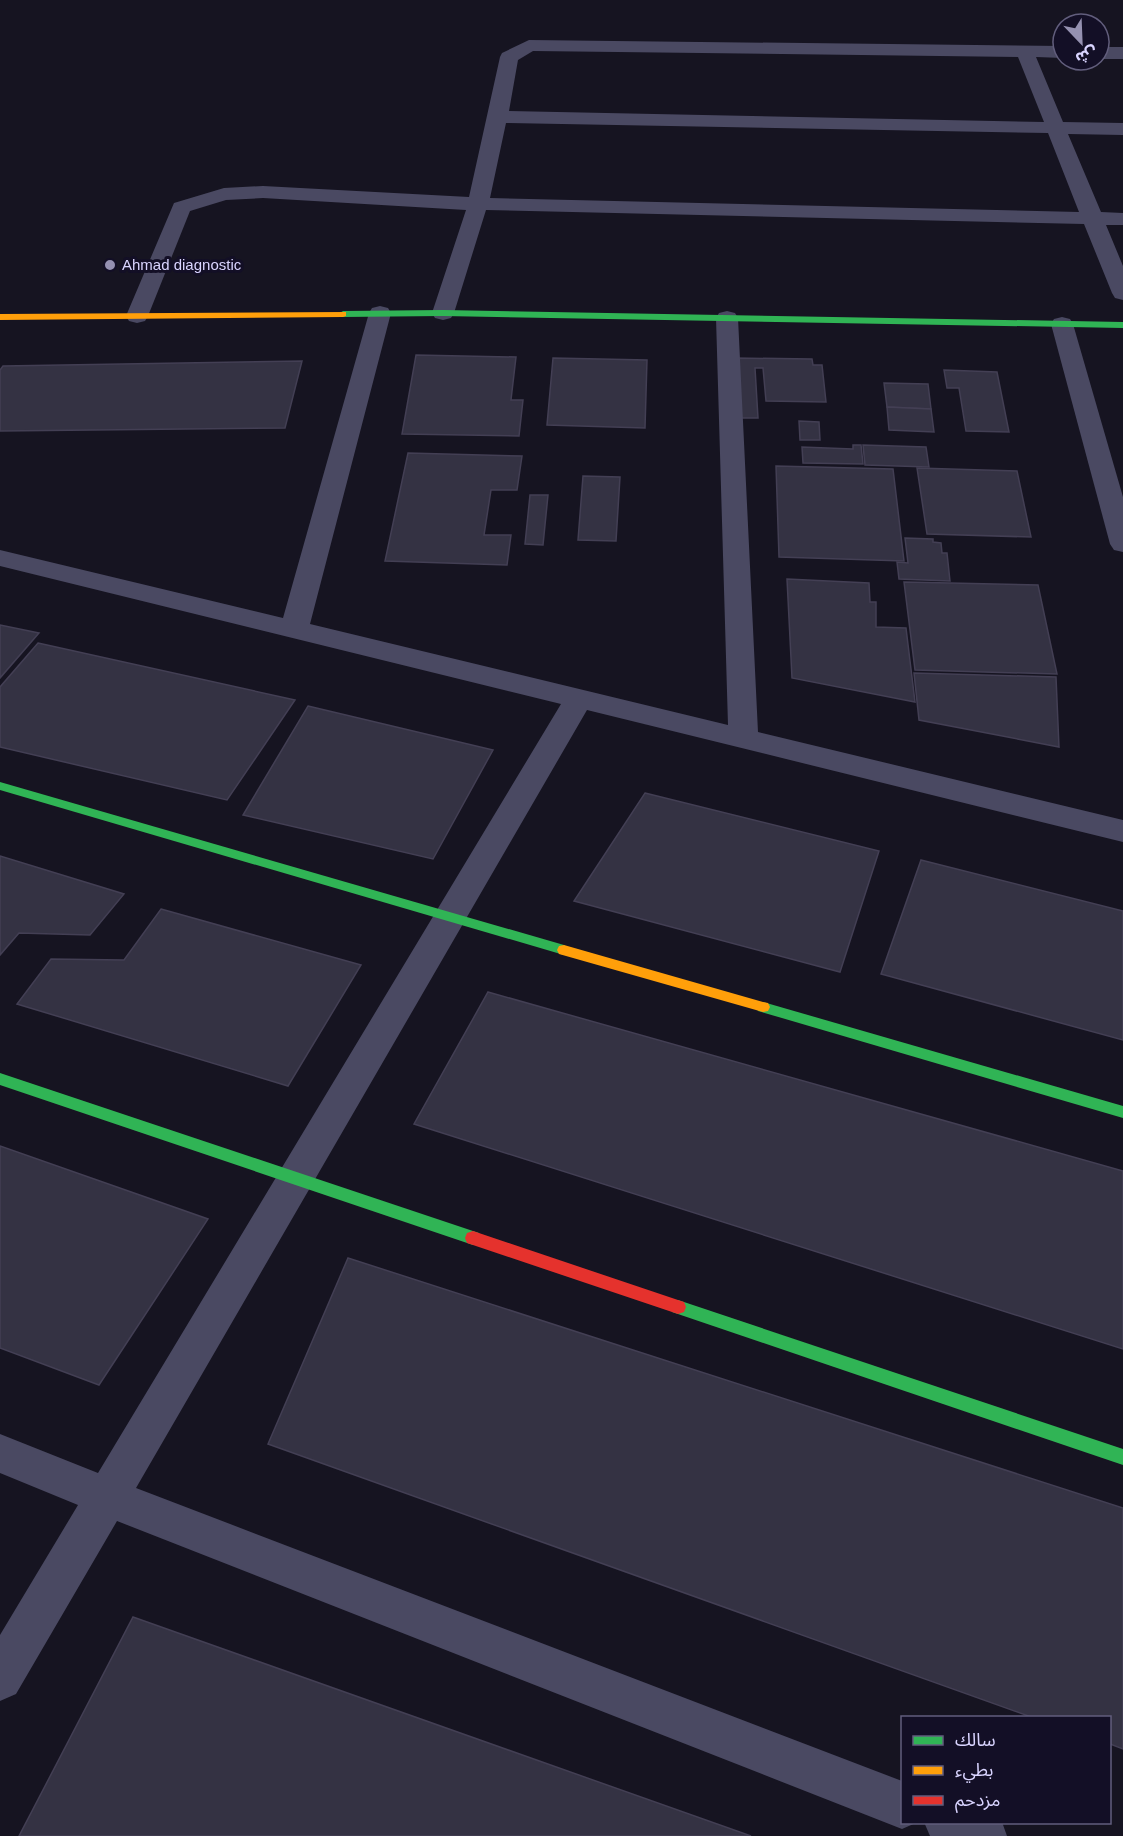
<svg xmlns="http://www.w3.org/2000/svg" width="1123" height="1836" viewBox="0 0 1123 1836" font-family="Helvetica,'Noto Sans Arabic',sans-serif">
<rect width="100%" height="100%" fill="#161421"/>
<!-- building -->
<g fill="#343243" stroke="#433f54" stroke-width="1.5">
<polygon points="416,355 516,357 511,400 523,400 519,436 402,434"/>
<polygon points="553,358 647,360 645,428 547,425"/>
<polygon points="735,358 812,359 813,365 822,365 826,402 766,401 763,368 755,368 758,418 738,418"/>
<polygon points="302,361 285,428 0,431 0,370 3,366"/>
<polygon points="944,370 997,372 1009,432 966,431 959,388 947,388"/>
<polygon points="884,383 928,384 931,409 887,407"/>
<polygon points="887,407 931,409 934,432 889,430"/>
<polygon points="799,421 819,422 820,440 800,440"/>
<polygon points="853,445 861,445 863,464 803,463 802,447 853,449"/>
<polygon points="863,445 926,447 929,467 865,465"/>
<polygon points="408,453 522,456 517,490 491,490 484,535 511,535 507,565 385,561"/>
<polygon points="776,466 893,469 904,561 779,557"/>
<polygon points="917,468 1017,471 1031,537 927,534"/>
<polygon points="583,476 620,477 616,541 578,540"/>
<polygon points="530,495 548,495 543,545 525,544"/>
<polygon points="905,538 933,539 933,542 941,543 942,553 947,553 950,581 899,579 897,562 908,563"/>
<polygon points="787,579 869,583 870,602 876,602 876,627 906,628 915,702 792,678"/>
<polygon points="904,582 1038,585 1057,674 915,670"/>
<polygon points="0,625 39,633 0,678"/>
<polygon points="38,643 295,700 227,800 0,747 0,687"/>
<polygon points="914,673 1056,677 1059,747 919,720"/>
<polygon points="308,706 493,750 433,859 243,815"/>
<polygon points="645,793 879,851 840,972 574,901"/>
<polygon points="0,856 124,894 90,935 19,933 0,955"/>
<polygon points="921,860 1123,911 1123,1040 881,974"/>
<polygon points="161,909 361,965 288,1086 17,1004 51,959 124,960"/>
<polygon points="488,992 1123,1171 1123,1349 414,1124"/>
<polygon points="0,1146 208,1219 99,1385 0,1348"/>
<polygon points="348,1258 1123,1508 1123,1749 1110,1744 1110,1718 1034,1718 268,1444"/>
<polygon points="133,1617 751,1836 19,1836"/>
</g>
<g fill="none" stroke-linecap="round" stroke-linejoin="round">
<!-- street -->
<g fill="#4a4962" fill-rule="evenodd">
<path d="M 529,40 L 1063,46 L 1063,58 L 1036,57 L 1063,122 L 1123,123 L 1123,135 L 1068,134 L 1101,212 L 1123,213 L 1123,225 L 1106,225 L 1123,266 L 1123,300 L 1115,298 L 1112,293 L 1084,224 L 486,210 L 454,313 L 451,318 L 443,320 L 435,318 L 432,313 L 466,210 L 263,198 L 226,200 L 190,211 L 148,316 L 145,321 L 137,323 L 129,321 L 126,316 L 174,203 L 224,188 L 263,186 L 469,197 L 500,57 L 502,53 ZM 533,51 L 1018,57 L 1044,122 L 509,111 L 518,60 ZM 506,123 L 1048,133 L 1079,212 L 490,198 Z"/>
<rect x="1099" y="47" width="24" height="12"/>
<polygon points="380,306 388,308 391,313 310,624 728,725 716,318 719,313 727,311 735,313 738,318 758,732 1123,820 1123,842 587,710 136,1488 902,1781 902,1822 918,1822 902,1829 117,1521 16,1694 0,1701 0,1635 78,1505 0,1473 0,1434 98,1473 561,704 0,566 0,550 283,618 369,313 372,308"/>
<polygon points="1062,317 1070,319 1073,324 1123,497 1123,552 1114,550 1110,544 1051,324 1054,319"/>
<polygon points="924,1822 1002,1822 1007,1836 930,1836"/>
</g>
<!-- fast -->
<g fill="#30b455" fill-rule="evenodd">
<polygon points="443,310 1123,322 1123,328 443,316 343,317 338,314 343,311"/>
<polygon points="0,782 564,945 571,950 564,955 0,790"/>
<polygon points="763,1002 1123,1106 1123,1118 758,1011 756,1007 758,1003"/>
<polygon points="0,1073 473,1231 479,1233 481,1238 479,1243 473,1245 0,1085"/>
<polygon points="678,1300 1123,1449 1123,1465 672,1312 670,1307 672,1302"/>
</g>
<!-- slow -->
<g fill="#ff9f0a" fill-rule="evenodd">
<polygon points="346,312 346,316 343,317 0,320 0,314"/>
<polygon points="564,945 763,1002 768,1003 770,1007 768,1011 763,1012 559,954 557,950 559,946"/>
</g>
<!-- jam -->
<polygon fill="#e5322d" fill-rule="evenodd" points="473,1231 678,1300 684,1302 686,1307 684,1312 678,1314 467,1243 465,1238 467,1233"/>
</g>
<!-- markers -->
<circle fill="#9591b1" stroke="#130f26" stroke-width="2" cx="110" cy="265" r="6"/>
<g text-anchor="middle" stroke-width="6" stroke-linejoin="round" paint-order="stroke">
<!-- far-poi labels -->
<g font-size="15" fill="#d9d4ff" stroke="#130f26" text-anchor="start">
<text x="122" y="270">Ahmad diagnostic</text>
</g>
</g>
<!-- legend -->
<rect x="901" y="1716" width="210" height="108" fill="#130f26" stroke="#625e7d" stroke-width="1.5"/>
<rect x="913" y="1736" width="30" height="9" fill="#30b455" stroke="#625e7d" stroke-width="1.5"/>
<text x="955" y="1746" font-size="18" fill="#d9d4ff">سالك</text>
<rect x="913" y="1766" width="30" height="9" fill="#ff9f0a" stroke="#625e7d" stroke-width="1.5"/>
<text x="955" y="1776" font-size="18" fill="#d9d4ff">بطيء</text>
<rect x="913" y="1796" width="30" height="9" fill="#e5322d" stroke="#625e7d" stroke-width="1.5"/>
<text x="955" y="1806" font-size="18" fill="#d9d4ff">مزدحم</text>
<!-- north arrow -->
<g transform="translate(1081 42) rotate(157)"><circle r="28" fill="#130f26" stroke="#625e7d" stroke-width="1.5"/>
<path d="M0-4.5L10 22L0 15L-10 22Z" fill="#9591b1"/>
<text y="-9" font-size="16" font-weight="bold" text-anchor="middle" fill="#d9d4ff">ش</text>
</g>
</svg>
